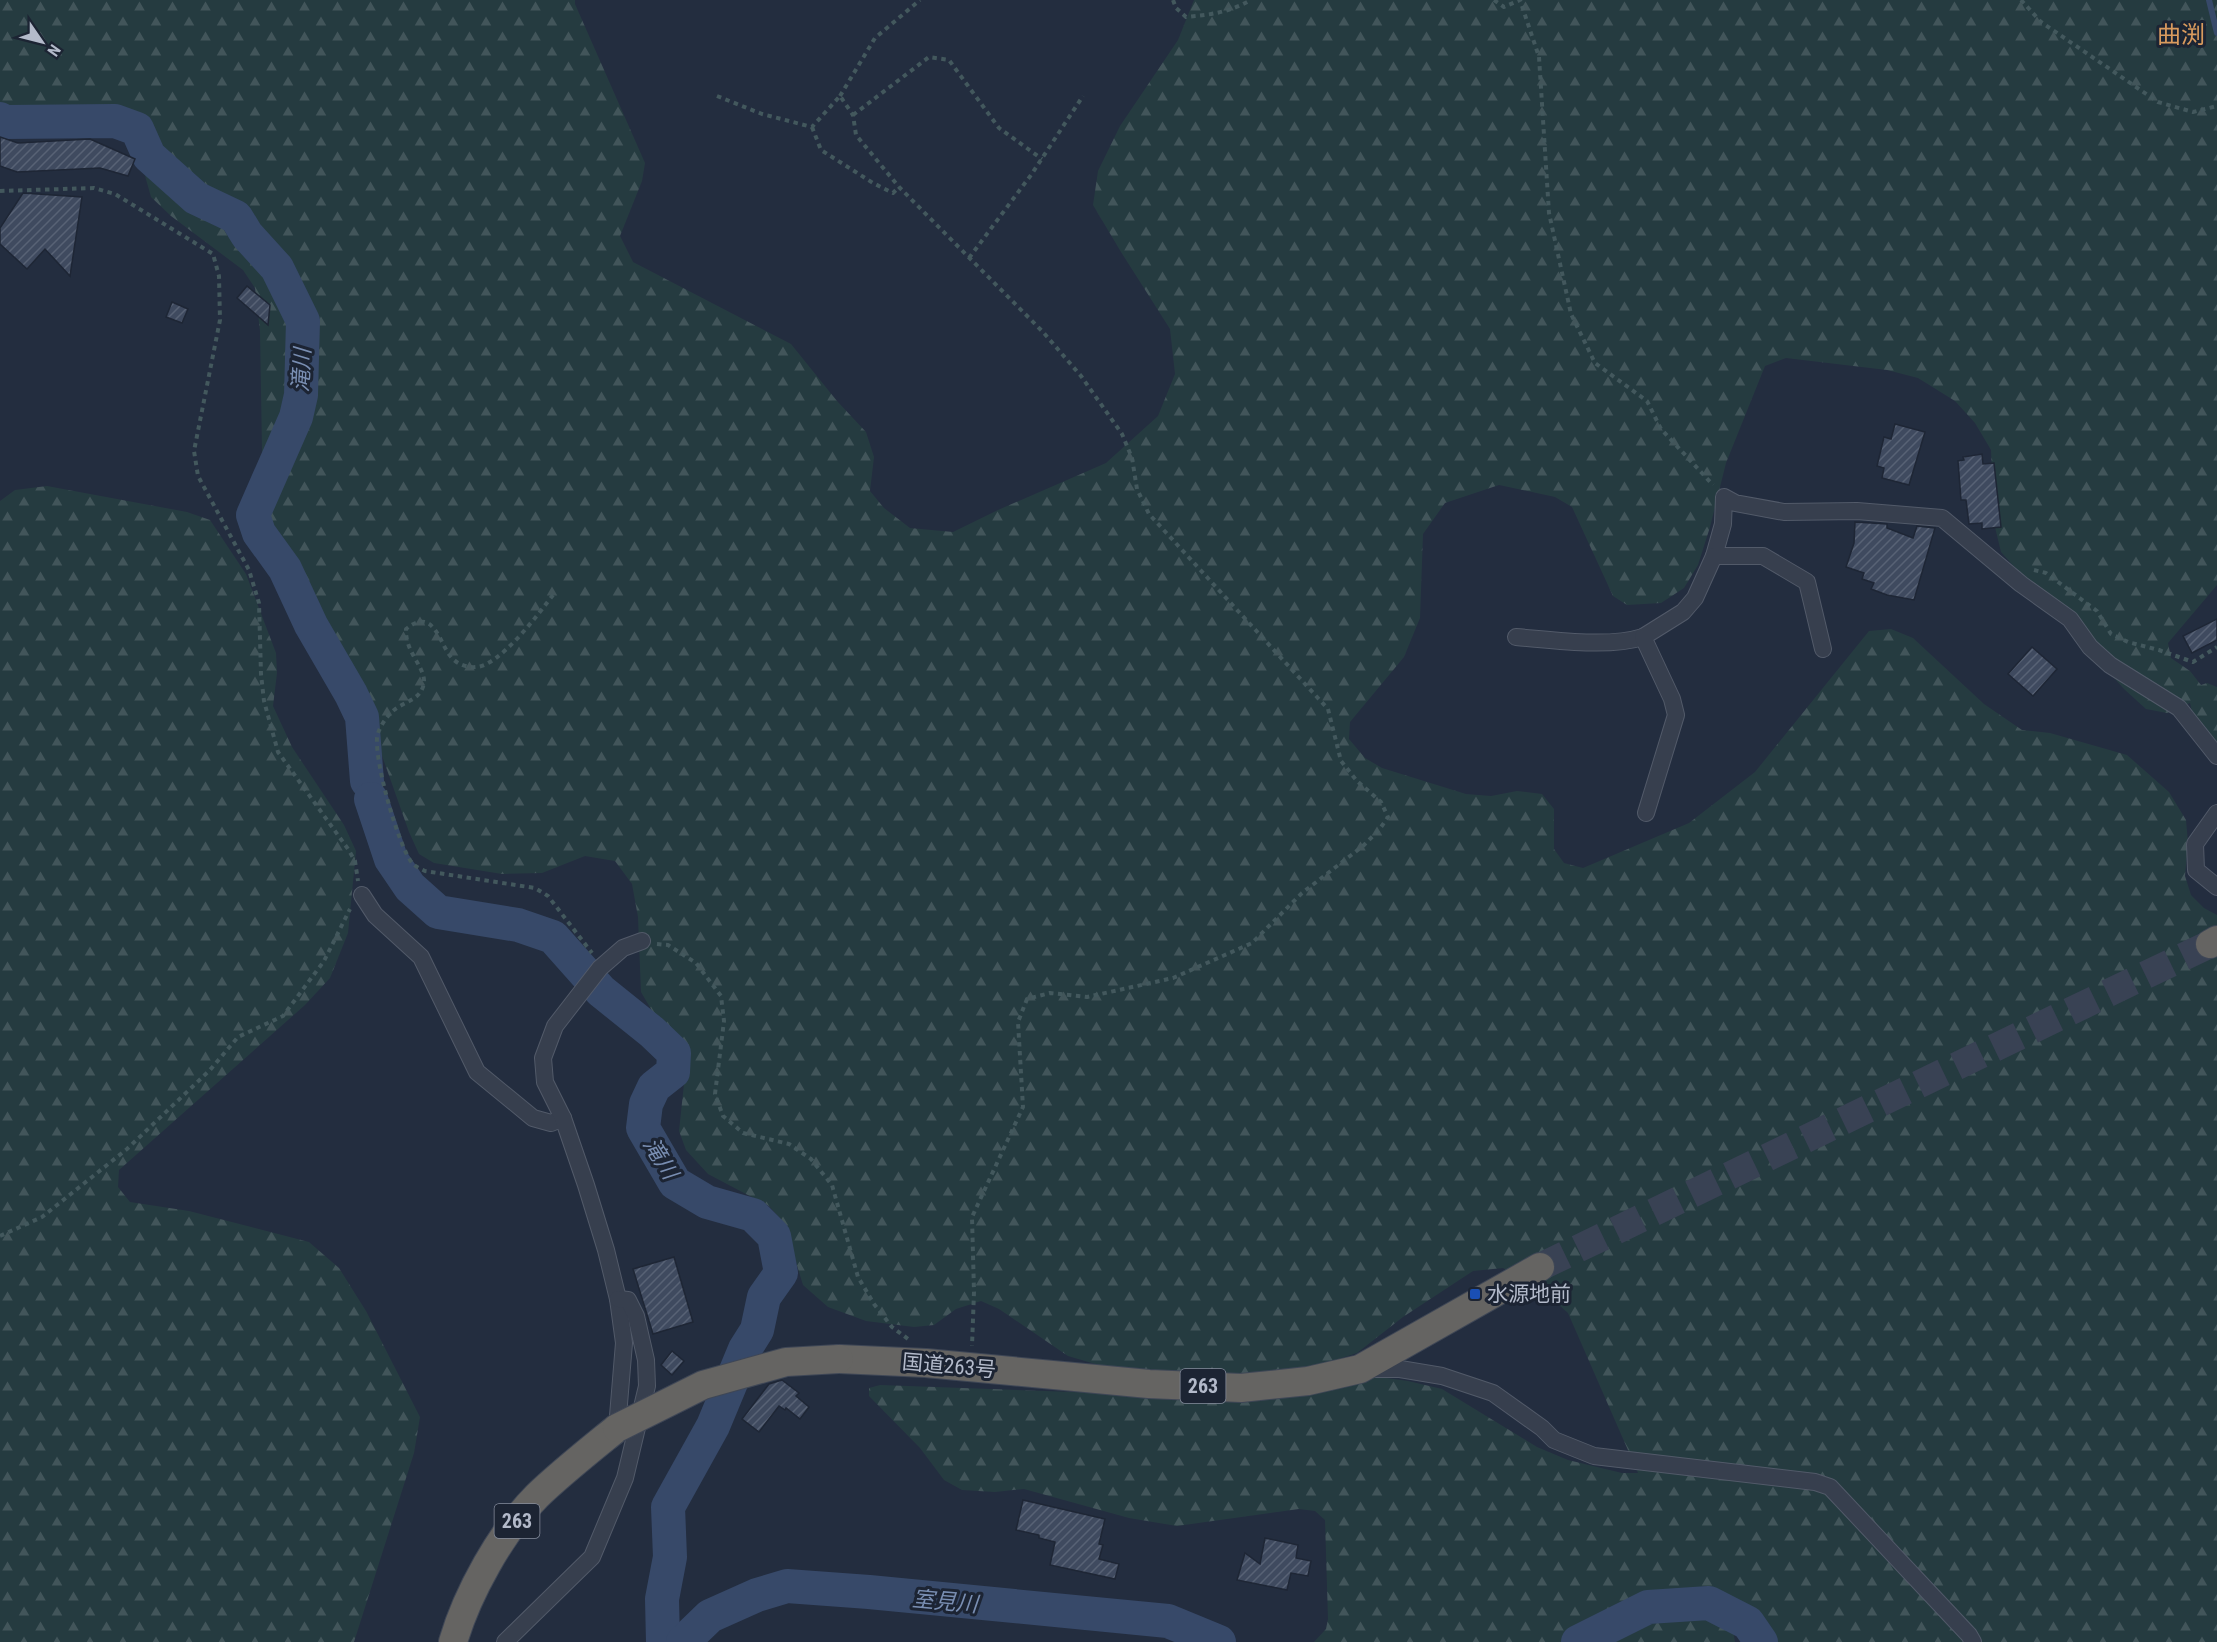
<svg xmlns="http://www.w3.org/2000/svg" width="2217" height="1642" viewBox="0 0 2217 1642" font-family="'Roboto Condensed','Noto Sans JP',sans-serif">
<defs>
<pattern id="forest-firs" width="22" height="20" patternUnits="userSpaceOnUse" patternTransform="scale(1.5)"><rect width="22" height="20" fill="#253b40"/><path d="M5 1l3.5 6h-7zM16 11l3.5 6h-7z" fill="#42555a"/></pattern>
<pattern id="building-hatch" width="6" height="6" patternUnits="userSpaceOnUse" patternTransform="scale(1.5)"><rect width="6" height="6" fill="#3f4a5f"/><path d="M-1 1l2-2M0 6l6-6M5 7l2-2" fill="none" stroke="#586275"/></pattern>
</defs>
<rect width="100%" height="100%" fill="#232d3f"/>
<!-- forest -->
<g fill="url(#forest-firs)">
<path d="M 0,0 L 575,0 L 575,4 L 645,163 L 642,181 L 620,236 L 633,262 L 791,344 L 837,401 L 866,432 L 874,457 L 870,491 L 884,508 L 910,528 L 953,532 L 998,510 L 1106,463 L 1158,416 L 1175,374 L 1170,329 L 1121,252 L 1093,205 L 1098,171 L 1120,126 L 1178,40 L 1194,0 L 2217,0 L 2217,585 L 2168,643 L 2171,658 L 2190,671 L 2201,685 L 2207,683 L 2217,687 L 2217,742 L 2193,716 L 2190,703 L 2167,713 L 2146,709 L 2124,689 L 2001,552 L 1994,523 L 1991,450 L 1975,423 L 1955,401 L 1918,378 L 1887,370 L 1786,358 L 1765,366 L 1726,463 L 1710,527 L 1698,565 L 1684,588 L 1661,603 L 1627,605 L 1613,596 L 1572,507 L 1555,497 L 1499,485 L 1445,503 L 1423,534 L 1420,618 L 1404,657 L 1350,722 L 1349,739 L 1365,758 L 1382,768 L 1466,794 L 1491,796 L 1517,791 L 1542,794 L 1554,809 L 1554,849 L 1564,863 L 1583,868 L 1689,823 L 1755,772 L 1869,631 L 1891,629 L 1913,638 L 1984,704 L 2022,730 L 2050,733 L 2127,755 L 2169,792 L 2186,820 L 2188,843 L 2185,876 L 2191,895 L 2204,908 L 2217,915 L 2217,1642 L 1775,1642 L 1727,1595 L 1735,1642 L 1314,1642 L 1326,1629 L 1328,1619 L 1325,1520 L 1315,1511 L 1299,1509 L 1177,1526 L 1129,1518 L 1024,1489 L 995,1492 L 962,1490 L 944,1480 L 920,1448 L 869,1396 L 869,1388 L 880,1385 L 1102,1393 L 1345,1381 L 1379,1377 L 1408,1381 L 1442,1389 L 1537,1447 L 1568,1460 L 1622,1473 L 1638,1473 L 1568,1313 L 1550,1297 L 1503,1268 L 1473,1271 L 1403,1317 L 1357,1353 L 1311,1368 L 1257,1376 L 1109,1368 L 1068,1356 L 999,1309 L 981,1301 L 956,1309 L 934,1325 L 914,1327 L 866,1321 L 828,1307 L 803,1285 L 784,1223 L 769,1206 L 708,1174 L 686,1150 L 679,1131 L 684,1084 L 682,1056 L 658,1021 L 641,992 L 638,917 L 632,884 L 615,861 L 585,856 L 542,873 L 502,874 L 434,863 L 419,854 L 409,832 L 351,668 L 265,528 L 263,510 L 260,331 L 255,288 L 243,270 L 171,216 L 151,197 L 137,147 C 104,124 41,128 0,125 Z"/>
<polygon points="47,486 187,512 210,520 246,574 276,653 277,673 273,706 292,747 344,825 356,851 348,933 330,978 305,1005 119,1170 118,1187 130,1202 189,1211 309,1242 339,1268 366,1311 420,1417 414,1453 354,1642 0,1642 0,501 15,490"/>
</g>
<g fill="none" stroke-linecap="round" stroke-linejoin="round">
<!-- stream -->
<polyline stroke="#374969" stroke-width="6" points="2209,0 2217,33"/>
<!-- river -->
<g stroke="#374969" stroke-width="34">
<polyline points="0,119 5,122 115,121 137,129 149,156 196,198 236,217 247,235 277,268 303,321 301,395 296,417 253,515 259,533 285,569 311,625 351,694 362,717 367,781"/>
<polyline points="371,799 391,859 410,887 438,912 518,925 553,937 601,991 652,1032 674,1053 673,1072 654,1087 646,1104 643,1128 675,1183 707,1202 753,1215 774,1236 781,1273 764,1297 757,1330 745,1349 713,1426 668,1507 670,1557 662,1599 663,1642"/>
<polyline points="683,1642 710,1616 757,1595 787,1586 869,1592 1168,1621 1219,1642"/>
<polyline points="1578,1642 1648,1607 1709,1603 1748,1623 1761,1642"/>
</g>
</g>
<!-- building -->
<g fill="url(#building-hatch)" stroke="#1e2635" stroke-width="1.5">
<polygon points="0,137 18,143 90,139 135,159 128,176 100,168 17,172 0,166"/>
<polygon points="23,193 82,197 70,276 45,249 27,269 0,244 0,228"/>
<polygon points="247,286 270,305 268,325 237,298"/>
<polygon points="172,302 188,309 182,323 166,317"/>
<polygon points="1895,424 1925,432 1909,485 1882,478 1884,468 1877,466 1884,437 1891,439"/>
<polygon points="1982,454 1983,464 1994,463 2001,527 1982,529 1982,523 1969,524 1966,500 1961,500 1958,461 1964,460 1963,457"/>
<polygon points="1855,522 1887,524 1887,528 1913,538 1917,526 1935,528 1914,600 1887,595 1871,589 1874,583 1862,579 1864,573 1846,567 1854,543"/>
<polygon points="2217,619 2217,640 2192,653 2183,636"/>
<polygon points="2032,647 2057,669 2033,696 2008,674"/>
<polygon points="674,1257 693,1322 653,1334 633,1269"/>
<polygon points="672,1351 684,1361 672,1375 661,1365"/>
<polygon points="782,1380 799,1393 796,1396 809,1407 800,1419 786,1408 785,1410 779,1406 759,1432 742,1419 769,1384"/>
<polygon points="1023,1500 1105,1519 1099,1544 1103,1545 1099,1559 1119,1564 1115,1579 1050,1565 1055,1542 1039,1538 1039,1535 1016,1530"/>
<polygon points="1265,1538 1298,1545 1296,1558 1311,1561 1308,1576 1291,1573 1287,1590 1237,1580 1245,1553 1260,1564"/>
</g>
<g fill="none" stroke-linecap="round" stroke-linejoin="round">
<!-- trunk-tunnel -->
<polyline stroke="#394254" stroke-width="28" stroke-dasharray="28 14" stroke-linecap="butt" points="1540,1267 2210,944"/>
<defs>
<g id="minor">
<polyline points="1714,556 1723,524 1724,497 1735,503 1784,512 1857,511 1942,518 2021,584 2070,619 2090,647 2110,665 2179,708 2217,756"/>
<path d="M 1516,637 C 1553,640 1608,648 1643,637"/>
<polyline points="1646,813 1676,715 1672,699 1643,637 1683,612 1695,598 1714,556 1763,556 1807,582 1823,649"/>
<polyline points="2217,813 2195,844 2196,870 2217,887"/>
<polyline points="362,895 375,915 421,957 477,1072 533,1118 551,1123 563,1118"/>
<polyline points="1367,1369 1400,1369 1442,1376 1493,1393 1542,1428 1554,1440 1594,1456 1815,1482 1830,1487 1969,1635 1973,1642"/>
<polyline points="617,1428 624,1343 618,1299 606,1250 586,1185 563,1118 545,1082 543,1058 555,1026 600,968 623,948 642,941"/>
<polyline points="505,1642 592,1557 625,1478 647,1386 646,1360 636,1316 628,1300 618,1299"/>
</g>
<g id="trunk">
<polyline points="2210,944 2217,940"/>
<polyline points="839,1359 926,1363 1149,1384 1241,1388 1308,1381 1360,1369 1540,1267"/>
<path d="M 453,1642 C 467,1594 501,1532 537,1496 C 562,1472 590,1450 617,1428"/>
</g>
</defs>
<!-- minor casing -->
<use href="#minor" stroke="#525a69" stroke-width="18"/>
<!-- trunk casing -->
<use href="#trunk" stroke="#3f4756" stroke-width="30"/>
<!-- path -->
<g stroke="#43585d" stroke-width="4" stroke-dasharray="4.5 4.5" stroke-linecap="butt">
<path d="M 1173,0 L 1176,8 L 1186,17 C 1210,15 1230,12 1251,0"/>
<polyline points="1494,0 1504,7 1520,0 1539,57 1549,213 1571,314 1595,363 1647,401 1661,429 1713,485"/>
<polyline points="2021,0 2041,22 2158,102 2193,112 2217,106"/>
<polyline points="717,96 762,114 812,127 840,96 853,115 856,135 899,187 1043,332 1081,376 1122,434 1132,458 1137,489 1149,514 1328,709 1341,761 1357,781 1381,802 1388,817 1379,830 1363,846 1302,893 1252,943 1173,978 1087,997 1050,993 1027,999 1018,1022 1023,1107 972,1217 974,1292 972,1346"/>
<polyline points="840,96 875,38 920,0"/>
<polyline points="853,115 929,57 949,60 999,128 1042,159"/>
<polyline points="812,127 821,150 873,183 893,193 899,187"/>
<polyline points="0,191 94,188 115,194 213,254 219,276 220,320 194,451 198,476 249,570 259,603 261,674 264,701 278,752 348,849 355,861 358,881"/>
<polyline points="969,258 1031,175 1083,96"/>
<polyline points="2034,570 2046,573 2097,611 2111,634 2128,642 2159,650 2193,662 2217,647"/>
<path d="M 553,595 C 539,613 500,666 476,667 C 467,668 457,664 451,657 C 439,643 434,606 406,629 C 405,651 423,665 424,680 C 424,699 405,701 394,710 C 387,716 381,725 378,733 C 371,751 399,850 413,864 C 416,867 421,869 425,871 L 535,888 L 548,896 L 592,953"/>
<polyline points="657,944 668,945 696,963 721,996 724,1021 715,1094 723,1116 743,1133 789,1144 811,1159 832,1185 858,1277 874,1304 892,1327 908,1339"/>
<polyline points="0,1236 42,1217 127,1149 210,1070 238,1037 283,1016 324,961 350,909"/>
</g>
<!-- minor -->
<use href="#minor" stroke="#373f4e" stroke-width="16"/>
<!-- trunk -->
<use href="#trunk" stroke="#656462" stroke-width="28"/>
<defs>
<polyline id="trunk-bridge" points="617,1428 703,1385 786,1362 839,1359"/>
</defs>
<!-- trunk-bridge casing -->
<use href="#trunk-bridge" stroke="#3f4756" stroke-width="30" stroke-linecap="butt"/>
<!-- trunk-bridge -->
<use href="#trunk-bridge" stroke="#656462" stroke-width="28"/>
</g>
<!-- markers -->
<rect fill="#1a4fb4" stroke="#1c2433" stroke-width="2" x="1469" y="1288" width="12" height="12" rx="3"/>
<g text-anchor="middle" stroke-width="6" stroke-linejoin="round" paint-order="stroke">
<!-- shield labels -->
<g fill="#1c2433" stroke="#868d9d" stroke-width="1.5">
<rect x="1180.5" y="1369" width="45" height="34" rx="4.5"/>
<rect x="494.5" y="1504" width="45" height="34" rx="4.5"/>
</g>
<g font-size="20" font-weight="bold" fill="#b3baca">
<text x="1203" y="1393">263</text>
<text x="517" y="1528">263</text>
</g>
<!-- poi labels -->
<g font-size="21" fill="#b3baca" stroke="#1c2433" text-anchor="start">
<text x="1487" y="1301">水源地前</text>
</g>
<!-- street labels -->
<g font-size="21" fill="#b3baca" stroke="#1c2433">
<text transform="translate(949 1366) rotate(5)" y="7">国道263号</text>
</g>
<!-- water labels -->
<g font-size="22" font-style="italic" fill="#798eb2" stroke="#1c2433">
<text transform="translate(301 370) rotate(-87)" y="8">滝川</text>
<text transform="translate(661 1158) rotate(58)" y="8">滝川</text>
<text transform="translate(945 1601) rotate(5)" y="8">室見川</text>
</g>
<!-- quarter labels -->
<g font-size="24" fill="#d99b5e" stroke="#1c2433">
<text x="2181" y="43">曲渕</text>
</g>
</g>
<!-- north arrow -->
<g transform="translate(42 42) rotate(125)" stroke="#1c2433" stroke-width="4.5" paint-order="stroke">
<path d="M0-4.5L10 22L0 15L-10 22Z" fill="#b3baca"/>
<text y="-9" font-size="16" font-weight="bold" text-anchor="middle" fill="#b3baca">N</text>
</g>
</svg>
